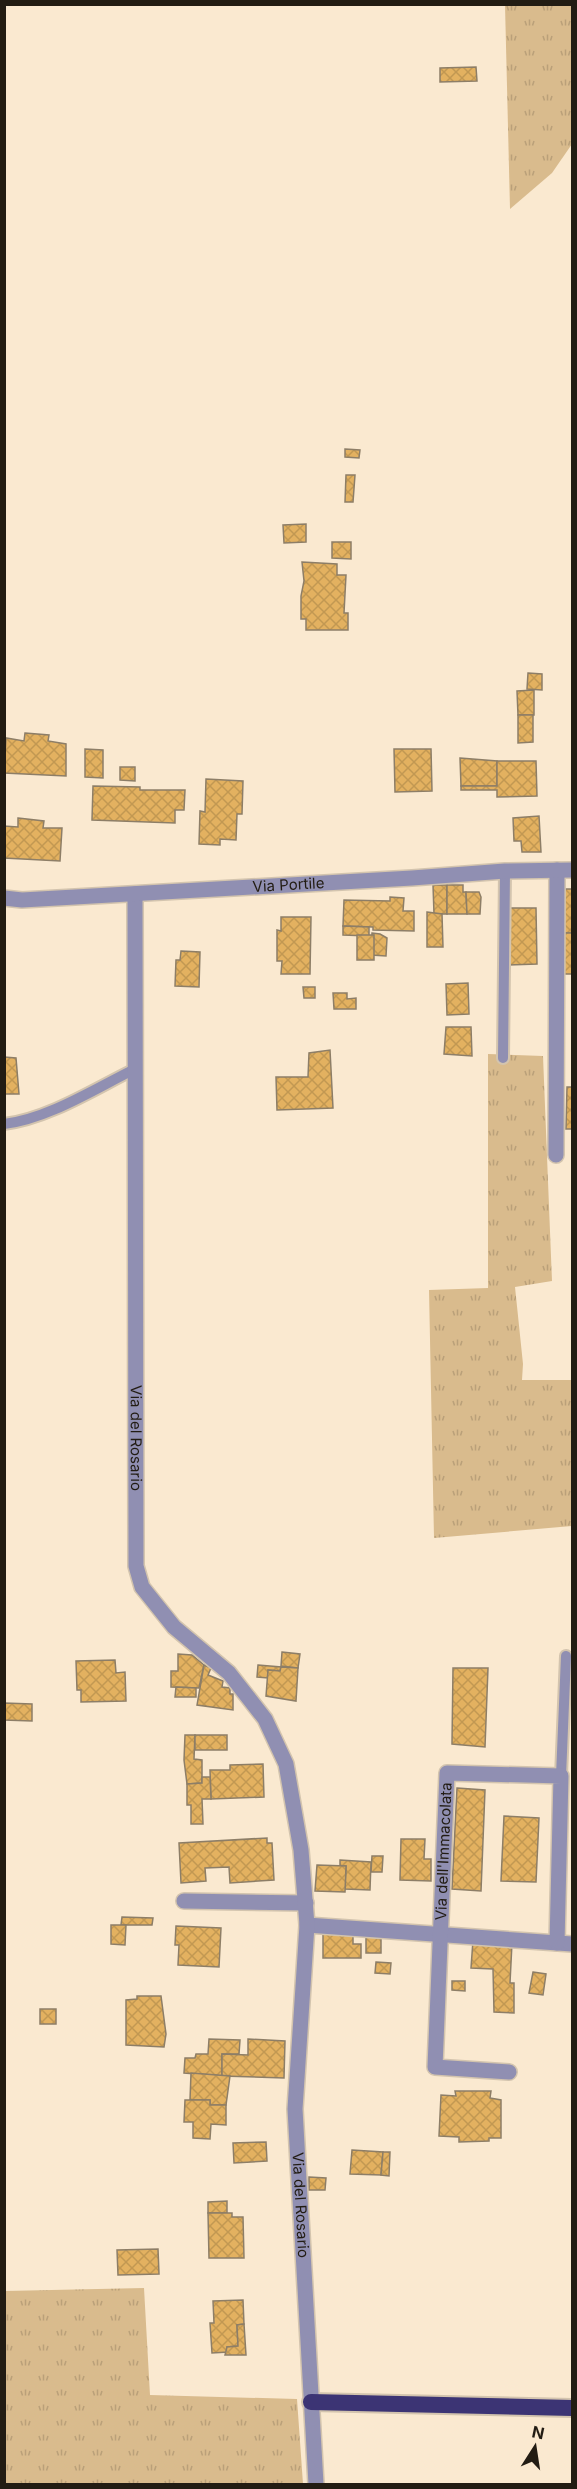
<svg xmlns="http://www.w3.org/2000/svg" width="577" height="2489" viewBox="0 0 577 2489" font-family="Inter,sans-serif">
<defs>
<pattern id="grass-tufts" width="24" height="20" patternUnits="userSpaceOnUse" patternTransform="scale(1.5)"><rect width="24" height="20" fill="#d9bb8d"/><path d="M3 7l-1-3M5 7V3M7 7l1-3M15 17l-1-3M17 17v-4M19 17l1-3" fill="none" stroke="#baa079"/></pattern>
<pattern id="building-cross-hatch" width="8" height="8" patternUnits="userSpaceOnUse" patternTransform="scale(1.5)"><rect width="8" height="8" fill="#e3b160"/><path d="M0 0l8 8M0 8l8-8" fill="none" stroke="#c29852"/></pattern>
</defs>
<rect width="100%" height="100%" fill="#fae9d0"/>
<!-- grass -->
<g fill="url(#grass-tufts)">
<polygon points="505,5 572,5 572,144 552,173 510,209"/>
<polygon points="488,1054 543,1056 552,1281 515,1287 523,1364 522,1380 572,1380 572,1526 434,1538 429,1290 488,1288"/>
<polygon points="144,2288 150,2395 297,2399 303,2484 5,2484 5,2291"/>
</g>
<!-- building -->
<g fill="url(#building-cross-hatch)" stroke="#8d7e67" stroke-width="1.5">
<polygon points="476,67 477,81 440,82 440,68"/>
<polygon points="345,449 360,450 359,458 345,457"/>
<polygon points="346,475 355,475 353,502 345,502"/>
<polygon points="306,524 306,542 284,543 283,525"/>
<polygon points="332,542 351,542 351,559 332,558"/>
<polygon points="302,562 337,564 337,575 346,575 344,613 348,613 348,630 306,630 306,619 301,619 301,596 304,581"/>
<polygon points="528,673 542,674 542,690 527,689"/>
<polygon points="534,690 534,715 518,715 517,691"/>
<polygon points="518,715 533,715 533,742 518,743"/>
<polygon points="25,733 49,735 48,741 66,744 66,776 4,773 6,738 24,741"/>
<polygon points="85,749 103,750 103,778 85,777"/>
<polygon points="394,749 431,749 432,791 395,792"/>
<polygon points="460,758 497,761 497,786 461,786"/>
<polygon points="497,761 536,761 537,796 497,797 497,790 461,790 461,786 497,786"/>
<polygon points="120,767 135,767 135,781 120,780"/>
<polygon points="206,779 243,781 242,814 237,814 236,840 220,839 220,845 199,844 200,811 205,812"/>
<polygon points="93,786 140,787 140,790 185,790 184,810 175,810 175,823 92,820"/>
<polygon points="539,816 541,852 522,852 521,841 514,841 513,818"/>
<polygon points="18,818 44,821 43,828 62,828 60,861 4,858 4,826 18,827"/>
<polygon points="433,885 447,885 447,914 434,914"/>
<polygon points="447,885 463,885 463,892 466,892 467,914 447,914"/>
<polygon points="559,889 572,889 572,933 560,933"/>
<polygon points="466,892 479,892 481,897 480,914 467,914"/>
<polygon points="390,897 404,898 403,911 414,911 414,931 373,930 373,927 343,926 344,900 390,901"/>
<polygon points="509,908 536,908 537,964 506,965"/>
<polygon points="427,912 442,914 443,947 427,947"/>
<polygon points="281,917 311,917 310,974 281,974 282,961 277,961 277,930 281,931"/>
<polygon points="343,926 369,927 369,936 343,935"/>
<polygon points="372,933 380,934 387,938 386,956 371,955"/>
<polygon points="560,933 572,933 572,974 559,974"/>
<rect x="357" y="935" width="17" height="25"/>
<polygon points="181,951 200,952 199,987 175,986 176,960 180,960"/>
<polygon points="468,983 469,1014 447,1015 446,984"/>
<polygon points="303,987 315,987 315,998 304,998"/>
<polygon points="333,993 347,993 347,999 356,998 356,1009 334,1009"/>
<polygon points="446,1027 471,1027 472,1056 444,1054"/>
<polygon points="330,1050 333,1108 277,1110 276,1077 308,1077 309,1053"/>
<polygon points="4,1057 16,1058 19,1094 4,1094"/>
<polygon points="567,1087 572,1087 572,1129 566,1129"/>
<polygon points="282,1652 300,1654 298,1668 281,1666"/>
<polygon points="178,1654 192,1655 204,1665 199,1688 171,1687 171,1671 178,1671"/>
<polygon points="115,1660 116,1673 125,1672 126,1701 81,1702 81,1690 77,1690 76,1661"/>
<polygon points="204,1665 211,1668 208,1675 223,1681 222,1687 230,1688 230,1694 233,1694 233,1710 197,1705"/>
<polygon points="258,1665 281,1667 280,1671 268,1670 268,1678 257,1677"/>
<polygon points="281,1667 298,1668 296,1701 266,1696 268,1670 280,1671"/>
<polygon points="453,1668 488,1668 485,1747 452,1744"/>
<polygon points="176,1687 196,1688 196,1697 175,1697"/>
<polygon points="4,1703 32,1704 32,1721 4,1720"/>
<polygon points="185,1735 195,1735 194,1759 202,1760 202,1783 187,1784 184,1760"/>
<rect x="195" y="1735" width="32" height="15"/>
<polygon points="263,1764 264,1797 211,1799 210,1770 230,1770 230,1765"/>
<polygon points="202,1777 210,1777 211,1799 202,1799 203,1824 191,1824 191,1805 187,1805 187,1784 202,1783"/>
<polygon points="457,1788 485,1790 481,1891 452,1889"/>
<polygon points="504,1816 539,1818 536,1882 501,1881"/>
<polygon points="267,1838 267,1843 272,1843 274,1880 230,1883 229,1867 205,1868 206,1881 181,1883 179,1843"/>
<polygon points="401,1839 425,1839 424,1859 431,1859 431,1881 400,1880"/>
<polygon points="372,1856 383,1856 382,1872 371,1872"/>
<polygon points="340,1860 371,1862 370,1890 345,1889 346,1866 340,1866"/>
<polygon points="317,1865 346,1866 345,1892 315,1891"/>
<polygon points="122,1917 153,1918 152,1925 121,1925"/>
<polygon points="111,1925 126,1925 125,1945 111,1944"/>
<polygon points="176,1926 221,1928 219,1967 178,1965 179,1945 175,1945"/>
<polygon points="323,1931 353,1931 353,1944 361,1944 361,1958 323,1958"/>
<rect x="366" y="1935" width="15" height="18"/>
<polygon points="473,1940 512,1943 510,1983 514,1983 514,2013 494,2012 493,1969 471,1968"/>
<polygon points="376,1962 391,1963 390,1974 375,1973"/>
<polygon points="533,1972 546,1974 543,1995 529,1993"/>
<polygon points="452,1981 465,1981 465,1991 452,1990"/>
<polygon points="137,1996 161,1996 166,2034 164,2047 126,2045 126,2000 137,1999"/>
<rect x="40" y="2009" width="16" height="15"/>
<polygon points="209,2039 240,2040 239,2054 222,2054 222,2076 184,2073 185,2058 195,2058 196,2054 208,2054"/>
<polygon points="248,2039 285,2041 284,2078 222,2076 222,2054 248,2055"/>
<polygon points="191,2073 230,2076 226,2105 210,2105 210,2100 190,2100"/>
<polygon points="455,2091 491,2091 490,2098 501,2100 501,2138 489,2138 489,2141 459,2142 459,2137 439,2136 441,2095 456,2096"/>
<polygon points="185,2100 210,2100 210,2105 226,2105 226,2125 211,2124 210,2139 193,2138 193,2122 184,2122"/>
<polygon points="266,2142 267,2161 234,2163 233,2143"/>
<polygon points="352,2150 383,2152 381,2175 350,2174"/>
<polygon points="383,2152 390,2152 389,2176 381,2175"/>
<polygon points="309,2177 326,2178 325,2190 309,2190"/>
<polygon points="227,2201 227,2213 208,2213 208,2202"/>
<polygon points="208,2213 232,2213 232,2217 243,2217 244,2258 209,2258"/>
<polygon points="158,2249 159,2274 118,2275 117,2250"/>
<polygon points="243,2300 244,2324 237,2325 238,2346 227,2347 228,2352 212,2353 210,2323 214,2323 213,2301"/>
<polygon points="244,2324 246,2355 225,2355 227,2347 238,2346 237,2325"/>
</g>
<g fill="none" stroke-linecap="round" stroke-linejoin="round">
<defs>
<g id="service">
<polyline points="503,1058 505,871"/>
<path d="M 4,1124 C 48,1119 96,1088 135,1069"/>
<polyline points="561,1776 566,1656"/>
</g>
<g id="minor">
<polyline points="556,1155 557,870"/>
<polyline points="184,1901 306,1903"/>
<polyline points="307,1925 572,1944"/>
<path id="s1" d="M 509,2072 L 435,2067 L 447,1773 L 561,1776 L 557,1943"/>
</g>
<g id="tertiary">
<path id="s2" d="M 135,894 L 136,1566 L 142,1587 L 174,1627 L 229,1673 L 265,1719 L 286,1764 L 301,1850 L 307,1925 L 295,2109 L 316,2484"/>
<path id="s3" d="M 4,898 L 22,900 L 412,878 L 505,871 L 572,870"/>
</g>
<polyline id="trunk" points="311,2402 572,2408"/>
</defs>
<!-- service casing -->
<use href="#service" stroke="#d3c4ae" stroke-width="14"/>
<!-- minor casing -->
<use href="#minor" stroke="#d3c4ae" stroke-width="18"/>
<!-- tertiary casing -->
<use href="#tertiary" stroke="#d3c4ae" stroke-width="18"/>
<!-- trunk casing -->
<use href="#trunk" stroke="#d3c4ae" stroke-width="20"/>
<!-- service -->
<use href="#service" stroke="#908fb2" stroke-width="10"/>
<!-- minor -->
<use href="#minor" stroke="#908fb2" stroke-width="15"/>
<!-- tertiary -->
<use href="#tertiary" stroke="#908fb2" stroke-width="15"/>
<!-- trunk -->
<use href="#trunk" stroke="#3c3474" stroke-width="16"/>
</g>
<g text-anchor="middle" stroke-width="5" stroke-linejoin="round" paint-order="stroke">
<!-- street labels -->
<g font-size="15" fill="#221c13" stroke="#fae9d0">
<text dy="5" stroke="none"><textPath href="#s3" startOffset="285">Via Portile</textPath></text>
<text dy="5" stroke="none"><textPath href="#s2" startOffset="544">Via del Rosario</textPath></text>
<text dy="5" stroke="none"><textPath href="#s1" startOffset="290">Via dell'Immacolata</textPath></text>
<text dy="5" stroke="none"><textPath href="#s2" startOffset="1368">Via del Rosario</textPath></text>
</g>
</g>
<!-- border -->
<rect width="577" height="2489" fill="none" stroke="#221c13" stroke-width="12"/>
<!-- north arrow -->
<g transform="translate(535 2447) rotate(12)" stroke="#fae9d0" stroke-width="4.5" paint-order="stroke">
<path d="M0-4.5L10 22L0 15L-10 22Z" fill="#221c13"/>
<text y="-9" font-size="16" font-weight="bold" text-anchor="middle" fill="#221c13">N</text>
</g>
</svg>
